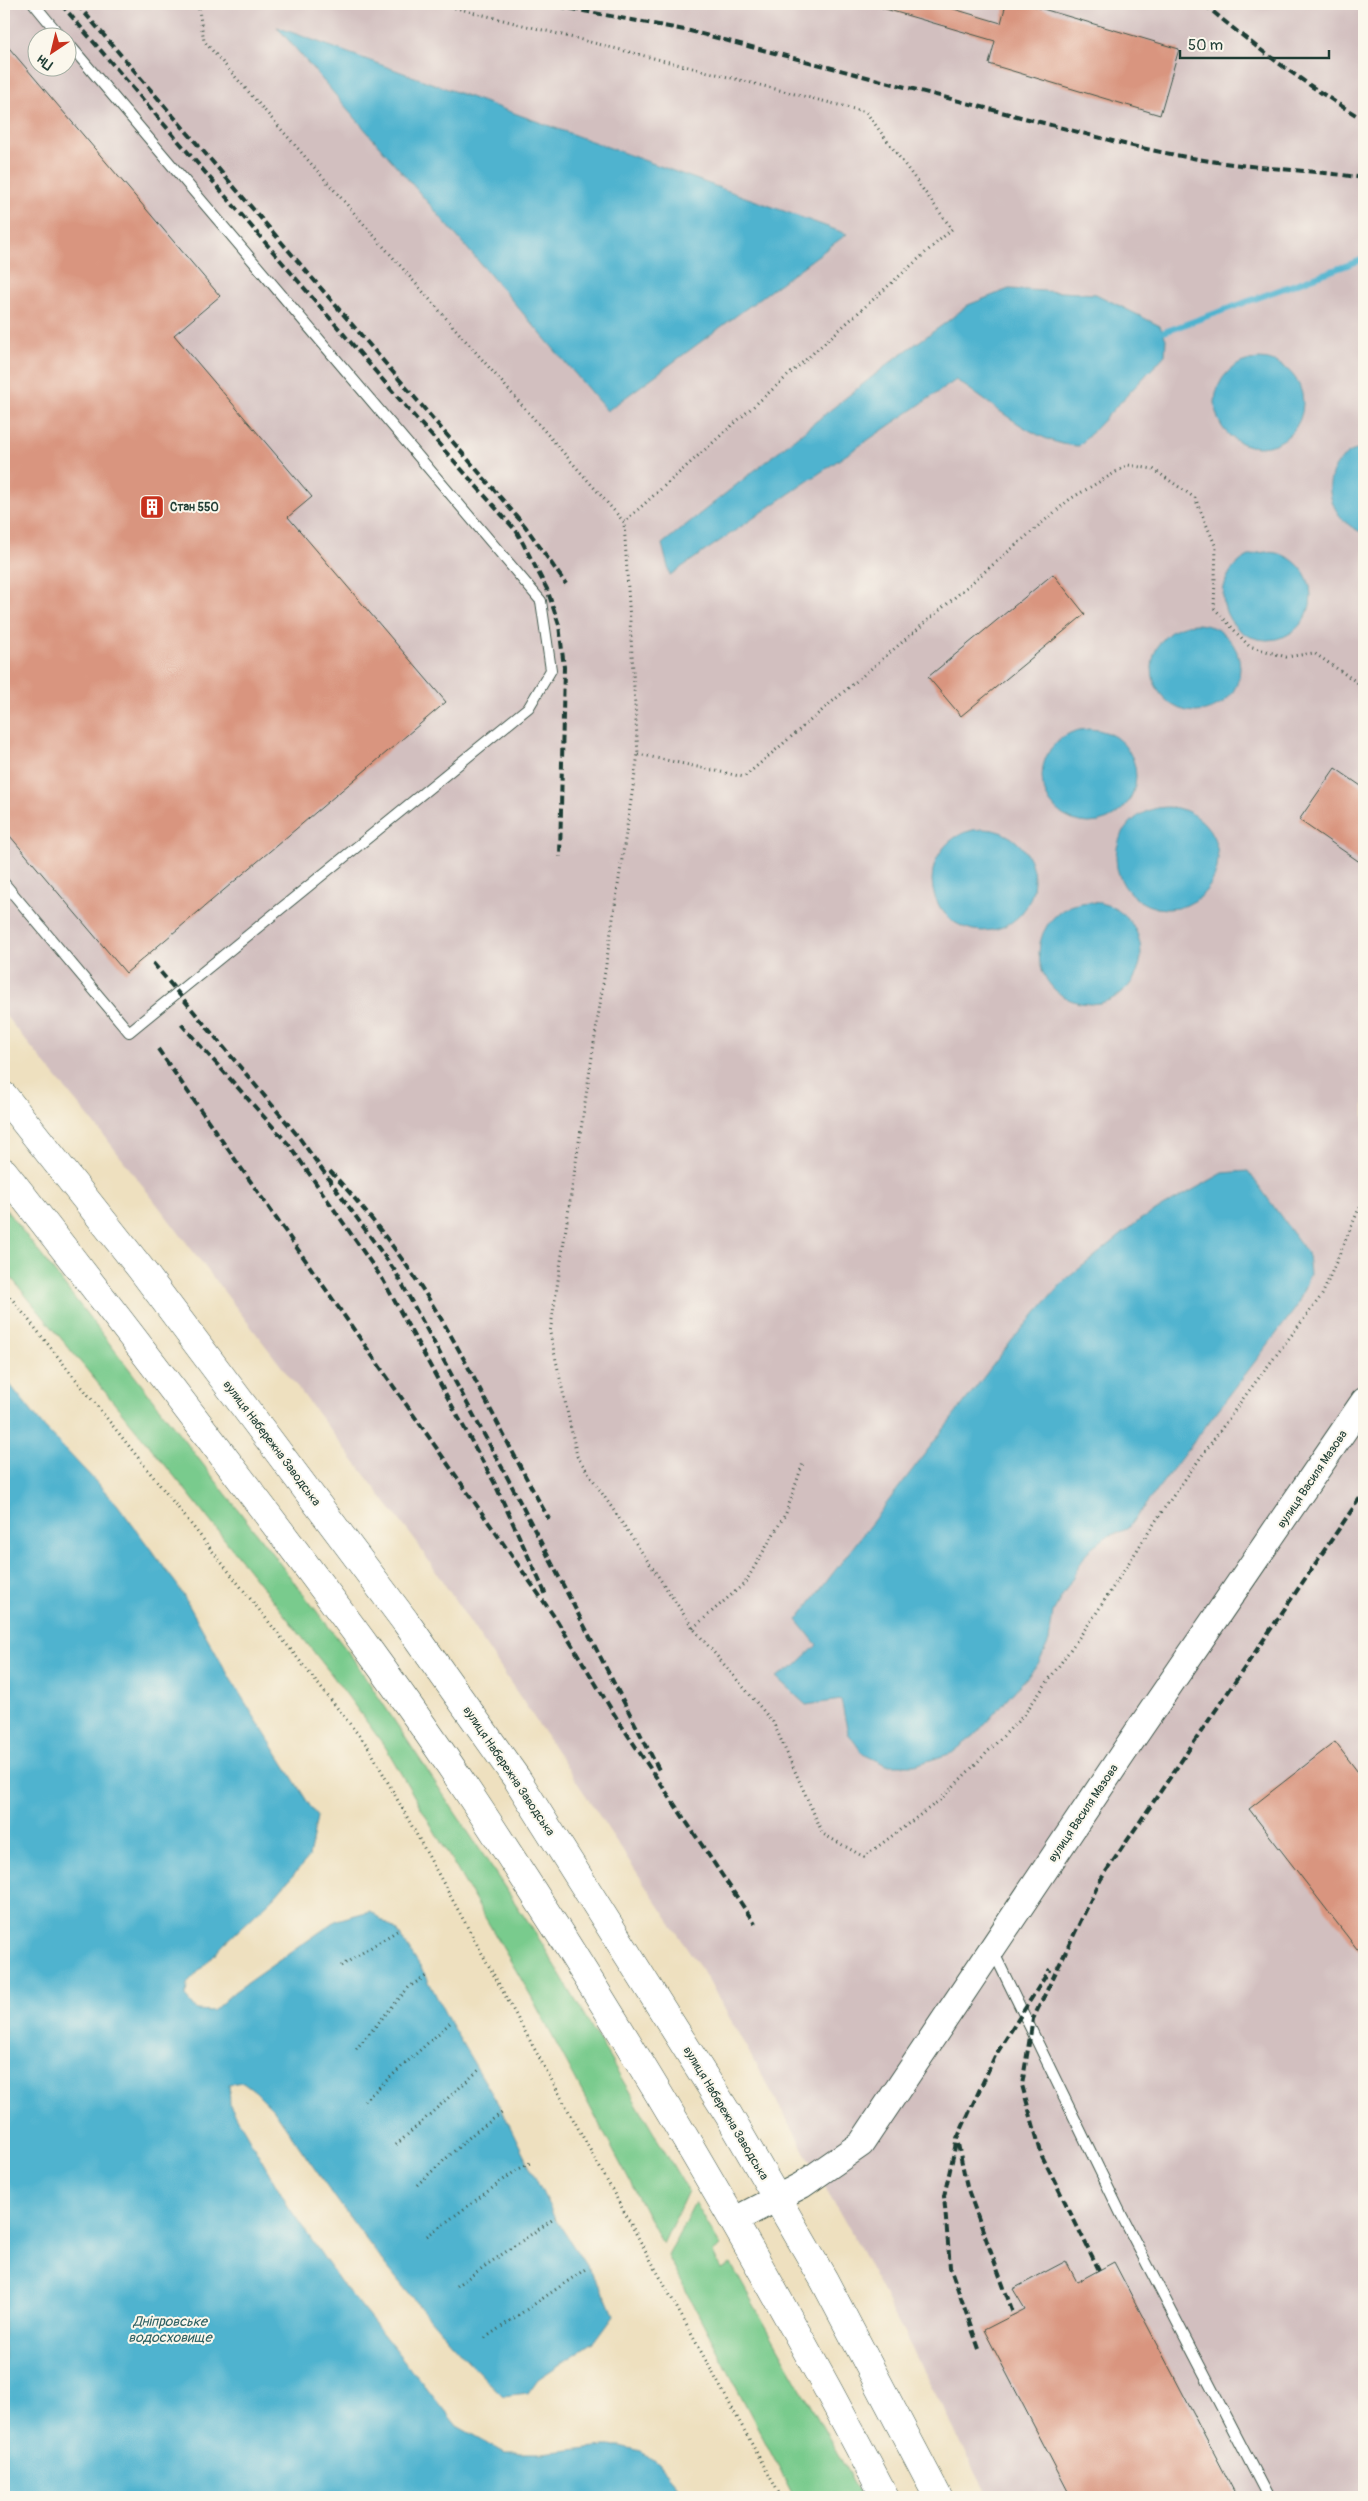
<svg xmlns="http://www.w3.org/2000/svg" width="1368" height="2501" viewBox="0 0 1368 2501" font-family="Pangolin,sans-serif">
<rect width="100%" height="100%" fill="#fbf7ec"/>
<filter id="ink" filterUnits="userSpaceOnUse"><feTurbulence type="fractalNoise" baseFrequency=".02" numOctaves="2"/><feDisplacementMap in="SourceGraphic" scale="10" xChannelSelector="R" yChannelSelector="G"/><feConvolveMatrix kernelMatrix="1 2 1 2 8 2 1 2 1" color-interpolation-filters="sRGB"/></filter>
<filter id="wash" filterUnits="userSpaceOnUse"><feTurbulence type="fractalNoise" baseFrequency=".0096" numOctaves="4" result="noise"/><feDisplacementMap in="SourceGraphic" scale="20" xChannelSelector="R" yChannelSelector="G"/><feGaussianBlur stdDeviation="1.12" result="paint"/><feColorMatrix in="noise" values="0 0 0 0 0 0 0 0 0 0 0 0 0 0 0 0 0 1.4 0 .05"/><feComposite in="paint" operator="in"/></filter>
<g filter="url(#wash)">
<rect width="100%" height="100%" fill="#eee0bf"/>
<!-- industrial -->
<path fill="#d2bfbf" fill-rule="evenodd" d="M 4,4 L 1364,4 L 1364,2497 L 989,2497 L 858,2245 L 707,1978 L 557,1752 L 414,1539 L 106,1138 L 4,1014 ZM 38,38 L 68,38 L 68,68 L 38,68 Z"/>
<!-- green -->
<g fill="#79cb8d" stroke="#4c8460">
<polygon points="4,1207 352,1657 541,1942 688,2191 663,2244 531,1996 386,1748 332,1675 184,1488 4,1269"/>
<polygon points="695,2202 721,2247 713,2253 721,2269 731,2264 862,2497 794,2497 668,2256"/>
</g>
<!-- water -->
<g fill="#50b3cf" stroke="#387882">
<polygon points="277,27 847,234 607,411"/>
<path d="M 1009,289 L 1096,294 L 1160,326 L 1166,339 L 1165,355 L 1079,446 C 1036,446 991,402 956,380 L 670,575 L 662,544 L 897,357 L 944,324 L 968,305 Z"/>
<circle cx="1259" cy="403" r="44"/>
<path d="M 1364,447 L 1364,533 C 1331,522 1316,479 1346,455 C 1351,451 1359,449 1364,447 Z"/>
<circle cx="1267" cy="596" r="44"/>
<circle cx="1196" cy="668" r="44"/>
<circle cx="1089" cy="776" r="47"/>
<circle cx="1167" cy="858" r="51"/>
<circle cx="983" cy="880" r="51"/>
<circle cx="1090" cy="953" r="51"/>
<polygon points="1248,1171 1308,1254 1310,1274 1296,1308 1127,1529 1106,1537 1087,1552 1053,1612 1049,1641 1038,1665 975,1735 952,1753 915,1765 886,1765 863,1754 848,1733 841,1700 806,1705 776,1677 796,1665 817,1645 797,1620 1013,1339 1064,1281 1141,1219 1223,1173"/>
<path d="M 4,1377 L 44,1427 L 117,1504 L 178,1586 L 230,1678 L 317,1817 L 309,1857 L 274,1897 L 224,1944 L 187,1984 L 186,1997 L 197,2010 L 213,2011 L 234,1992 L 337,1920 L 370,1911 L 397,1931 L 426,1976 L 450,2023 L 503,2112 L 555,2218 L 607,2298 L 614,2315 L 595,2341 L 538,2379 L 528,2393 L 503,2396 C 413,2310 344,2212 274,2110 L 255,2091 L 243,2082 L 229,2084 L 230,2105 L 288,2206 L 340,2281 L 457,2426 L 505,2453 L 543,2453 L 605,2446 L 621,2446 L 641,2451 L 657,2463 L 686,2497 L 4,2497 Z"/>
</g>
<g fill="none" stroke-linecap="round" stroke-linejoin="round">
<!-- stream -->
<polyline stroke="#50b3cf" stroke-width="6" points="1164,332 1364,259"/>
</g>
<g id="blocks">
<!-- building -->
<g fill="#d9957f">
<polygon points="882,4 937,4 1001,23 1006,4 1026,4 1179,49 1160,115 989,64 995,41 882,8"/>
<polygon points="4,42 220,296 174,335 312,497 288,517 446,702 126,973 4,829"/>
<polygon points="1053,574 1085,614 961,716 928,677"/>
<polygon points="1335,768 1364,788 1364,865 1299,820"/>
<polygon points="1335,1742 1364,1780 1364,1958 1249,1809"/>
<polygon points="1066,2261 1077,2282 1114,2262 1237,2497 1071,2497 984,2330 1025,2309 1013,2289"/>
</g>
</g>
</g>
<g filter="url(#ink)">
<use href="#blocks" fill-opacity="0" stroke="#3e5549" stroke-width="1"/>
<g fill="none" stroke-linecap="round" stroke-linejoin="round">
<defs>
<g id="service">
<polyline points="34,4 62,38"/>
<polyline points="4,883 129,1032 529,707 551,670 541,601 68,43"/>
<polyline points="993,1951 1122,2216 1268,2497"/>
</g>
<polyline id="tertiary" points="733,2221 802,2185 861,2144 1136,1734 1364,1401"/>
<g id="primary">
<polyline points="4,1096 141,1269 405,1621 517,1779 728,2114 824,2280 938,2497"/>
<path d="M 4,1172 C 90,1281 174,1391 258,1502 C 334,1602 409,1702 478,1807 C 625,2030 762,2261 885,2497"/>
</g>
</defs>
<!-- service casing -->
<use href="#service" stroke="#3e5549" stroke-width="12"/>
<!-- tertiary casing -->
<use href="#tertiary" stroke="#3e5549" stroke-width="28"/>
<!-- primary casing -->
<use href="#primary" stroke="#3e5549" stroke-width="29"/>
<!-- path -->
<g stroke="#3e5549" stroke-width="3" stroke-dasharray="1 4" stroke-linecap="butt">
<polyline points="198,4 204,41 624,522 638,754 550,1333 577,1456 693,1628 773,1722 823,1834 864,1857 940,1800 1023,1716 1095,1615 1163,1510 1242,1400 1322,1295 1364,1197"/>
<polyline points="440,4 866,112 952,229 624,522"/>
<polyline points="638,754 744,777 1070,499 1128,465 1153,469 1195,498 1216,547 1214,608 1249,646 1286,657 1314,653 1364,687"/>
<polyline points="4,1289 369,1748 781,2497"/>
<polyline points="693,1628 745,1583 786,1513 803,1463"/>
<polyline points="341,1966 397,1931"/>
<polyline points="356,2049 409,1987 426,1976"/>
<polyline points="364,2101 450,2023"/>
<polyline points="396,2145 479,2070"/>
<polyline points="417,2185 474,2133 503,2112"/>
<polyline points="427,2236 517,2170 530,2163"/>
<polyline points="456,2286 555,2218"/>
<polyline points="485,2338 587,2268"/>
</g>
<!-- service -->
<use href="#service" stroke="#fff" stroke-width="10"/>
<!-- tertiary -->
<use href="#tertiary" stroke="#fff" stroke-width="26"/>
<!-- primary -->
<use href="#primary" stroke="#fff" stroke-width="28"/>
<!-- rail -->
<g stroke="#1f3d34" stroke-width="4" stroke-dasharray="8 4" stroke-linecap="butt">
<polyline points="61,4 406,407 517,532 547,589 559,625 564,667 560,857"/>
<polyline points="77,4 525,526 566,584"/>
<path d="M 547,4 L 690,31 L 1128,145 C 1169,154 1208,162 1250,166 C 1288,170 1326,172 1364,178"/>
<path d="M 1204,4 C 1254,47 1308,86 1364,120"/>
<polyline points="153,963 298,1136 395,1271 505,1473 659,1770"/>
<polyline points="181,1024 290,1146 383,1280 494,1482 546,1595"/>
<polyline points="158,1049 558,1622 619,1722 755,1924"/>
<path d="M 330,1171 C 374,1218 413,1271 446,1327 C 482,1390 513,1456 549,1519"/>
<polyline points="958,2144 967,2187 1014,2315"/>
<polyline points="1099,2270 1042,2156 1022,2085 1033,2019 1101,1879 1364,1492"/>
<polyline points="979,2349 950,2267 944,2196 957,2139 995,2056 1050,1969"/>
</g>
</g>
</g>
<!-- icons -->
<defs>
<symbol id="building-square" viewBox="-11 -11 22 22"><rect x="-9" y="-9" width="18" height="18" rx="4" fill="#c8321e" stroke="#fbf7ec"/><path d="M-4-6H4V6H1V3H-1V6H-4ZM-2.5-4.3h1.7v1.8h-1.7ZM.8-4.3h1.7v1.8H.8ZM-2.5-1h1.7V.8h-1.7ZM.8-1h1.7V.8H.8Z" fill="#fff"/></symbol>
</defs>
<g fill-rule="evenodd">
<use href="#building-square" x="138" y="493" width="28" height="28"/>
</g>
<g text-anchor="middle" stroke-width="4" stroke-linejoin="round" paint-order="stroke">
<!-- poi labels -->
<g font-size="12" font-weight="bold" fill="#1f3d34" stroke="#fbf7ec" text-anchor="start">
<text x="170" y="511">Стан 550</text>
</g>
<!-- street labels -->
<g font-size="12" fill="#1f3d34" stroke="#fbf7ec">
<text transform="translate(272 1443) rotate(53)" y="4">вулиця Набережна Заводська</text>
<text transform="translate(1312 1479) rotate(-56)" y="4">вулиця Василя Мазова</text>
<text transform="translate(509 1771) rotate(56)" y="4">вулиця Набережна Заводська</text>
<text transform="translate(1083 1813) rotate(-56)" y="4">вулиця Василя Мазова</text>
<text transform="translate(726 2113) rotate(59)" y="4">вулиця Набережна Заводська</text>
</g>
<!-- water labels -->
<g font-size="14" font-style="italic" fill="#2e6062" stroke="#fbf7ec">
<text x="170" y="2326">Дніпровське<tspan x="170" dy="16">водосховище</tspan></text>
</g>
</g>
<!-- margin -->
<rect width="1368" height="2501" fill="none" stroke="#fbf7ec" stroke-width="20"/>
<!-- north arrow -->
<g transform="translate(52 52) rotate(215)"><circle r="24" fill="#fbf7ec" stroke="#a3ada2"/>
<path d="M0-4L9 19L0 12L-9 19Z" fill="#c8321e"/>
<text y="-8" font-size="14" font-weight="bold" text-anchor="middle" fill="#1f3d34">Пн</text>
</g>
<!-- scale -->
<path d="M1180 50v8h149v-8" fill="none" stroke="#1f3d34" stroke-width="2.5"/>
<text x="1188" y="50" font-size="15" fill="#1f3d34" stroke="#fbf7ec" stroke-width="4" paint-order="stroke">50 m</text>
</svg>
